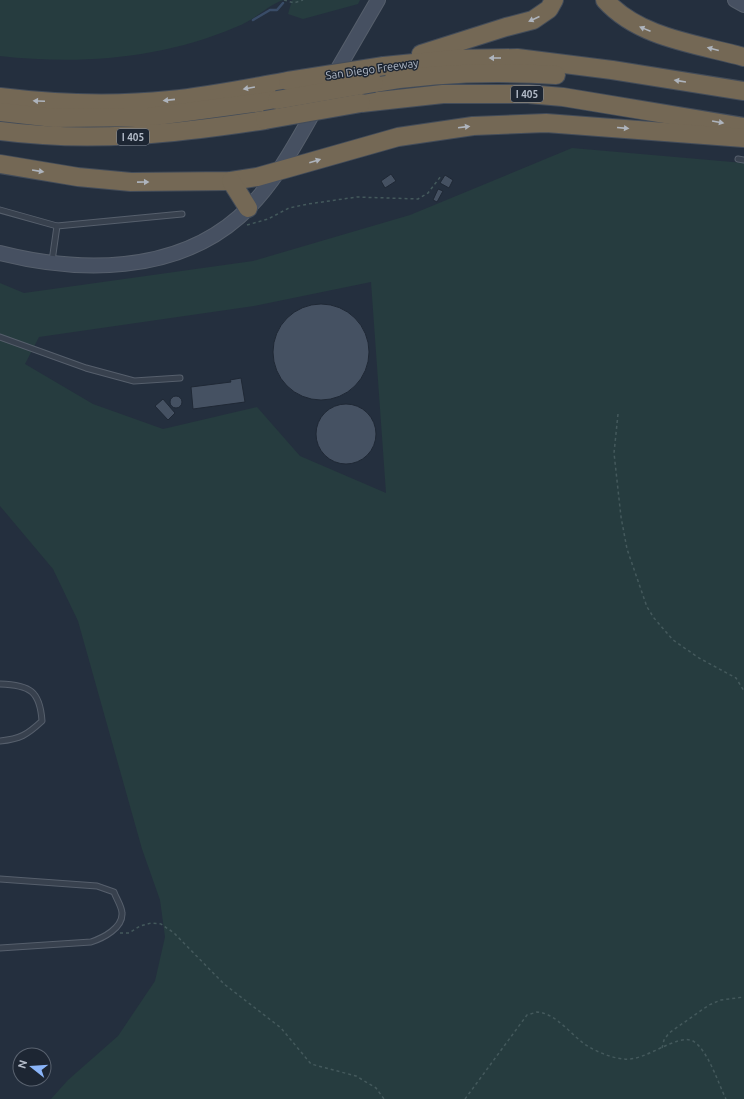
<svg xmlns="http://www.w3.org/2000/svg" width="744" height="1099" viewBox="0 0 744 1099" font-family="Ubuntu,sans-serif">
<rect width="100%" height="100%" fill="#242f3e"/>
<!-- green -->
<g fill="#263c3f" fill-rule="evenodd">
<path d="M 0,0 L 283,0 C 265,7 255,20 236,27 C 161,59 80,65 0,56 Z"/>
<polygon points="292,0 360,0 358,4 303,19 288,14"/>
<path d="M 572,148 L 744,163 L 744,1099 L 51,1099 L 68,1080 L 118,1036 L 155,981 L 165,937 L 160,900 L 142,849 L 78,621 L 53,569 L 0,506 L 0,283 L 24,293 L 253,261 L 410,215 ZM 371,282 L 386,493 L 300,456 L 257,407 L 163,429 L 93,404 L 25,364 L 39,337 L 254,306 Z"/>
</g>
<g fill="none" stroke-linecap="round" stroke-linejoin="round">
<!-- stream -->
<polyline stroke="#394c67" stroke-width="2.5" points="253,20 270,10 277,10 283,3"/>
</g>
<!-- building -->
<g fill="#455162" stroke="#1f2835">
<polygon points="391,174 396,181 385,188 381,181"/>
<polygon points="445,175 453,180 449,188 440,183"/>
<polygon points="438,189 443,191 437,202 433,200"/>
<circle cx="321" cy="352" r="48"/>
<polygon points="241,378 245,402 193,409 191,387 231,382 230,380"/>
<circle cx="176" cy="402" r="6"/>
<polygon points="163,399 175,413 168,420 155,406"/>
<circle cx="346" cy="434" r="30"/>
</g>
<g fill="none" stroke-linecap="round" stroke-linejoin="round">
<defs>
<g id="lane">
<polyline points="738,159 744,160"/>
<polyline points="0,210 57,226"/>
<polyline points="52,261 57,226 182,214"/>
<polyline points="0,337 86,368 134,381 180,378"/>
<path d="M 0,684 C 30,685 40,691 42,721 C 27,735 20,739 0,741"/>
<path d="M 0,879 L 97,886 L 114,892 C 116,898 122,907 122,913 C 123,928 103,938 91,942 L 0,948"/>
</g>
<g id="secondary">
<polyline points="735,0 744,5"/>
<polyline points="332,79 378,0"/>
<path d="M 0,253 C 79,273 174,274 239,217 C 273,187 295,145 317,106"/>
</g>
<g id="highway">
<path d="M 605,0 C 639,38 697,44 744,57"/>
<polyline points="421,54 506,27 533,20 549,9 554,0"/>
<polyline points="384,66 454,59 517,58 612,70 744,91"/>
<path d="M 374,83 C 434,73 495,71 556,75"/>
<path d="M 0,97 C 57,104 113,106 170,100 C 210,96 249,88 288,81"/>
<polyline points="361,103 443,94 528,94 563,97 744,127"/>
<polyline points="0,112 54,118 149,117 277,100"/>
<path d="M 0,131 C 90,143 175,134 265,120"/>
<polyline points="0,164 78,177 131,182 231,181 257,177 398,137 473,126 546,123 744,138"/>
<polyline points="231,181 248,208"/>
</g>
</defs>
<!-- lane casing -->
<use href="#lane" stroke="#565f6c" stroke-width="7"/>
<!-- secondary casing -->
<use href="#secondary" stroke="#565f6c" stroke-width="16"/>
<!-- highway casing -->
<use href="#highway" stroke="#434c59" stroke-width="20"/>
<!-- path -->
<g stroke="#44595c" stroke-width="1.5" stroke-dasharray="3 3" stroke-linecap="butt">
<polyline points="284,0 294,3 303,0"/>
<polyline points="247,225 268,219 289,208 308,204 357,197 418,199 428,193 441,176"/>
<polyline points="618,414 614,453 621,517 627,549 647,607 654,618 673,640 699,658 736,678 744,691"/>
<polyline points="120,933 129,933 140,926 151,923 161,924 174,933 224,984 281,1028 311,1064 356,1076 376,1088 384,1099"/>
<polyline points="662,1048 664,1040 669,1033 709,1005 721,1000 744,997"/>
<path d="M 465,1099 L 527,1015 L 537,1012 C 557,1013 572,1037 589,1047 C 600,1053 612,1058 624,1059 C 645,1062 677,1033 693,1041 C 708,1050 718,1083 726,1099"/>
</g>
<!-- lane -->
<use href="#lane" stroke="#38414e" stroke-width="5"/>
<!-- secondary -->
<use href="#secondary" stroke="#465061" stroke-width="14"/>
<!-- highway -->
<use href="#highway" stroke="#746855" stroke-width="18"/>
<defs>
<g id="highway-bridge">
<polyline points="288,81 384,66"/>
<polyline points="277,100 374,83"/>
<polyline points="265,120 361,103"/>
</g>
</defs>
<!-- highway-bridge casing -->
<use href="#highway-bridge" stroke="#434c59" stroke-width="20" stroke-linecap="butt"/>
<!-- highway-bridge -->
<use href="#highway-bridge" stroke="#746855" stroke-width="18"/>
</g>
<!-- one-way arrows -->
<defs><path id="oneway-solid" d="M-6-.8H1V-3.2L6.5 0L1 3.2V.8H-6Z"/></defs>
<g fill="#aeb4bd">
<use href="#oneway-solid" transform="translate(534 19) rotate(156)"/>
<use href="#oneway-solid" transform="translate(645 29) rotate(-158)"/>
<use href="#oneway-solid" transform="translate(713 49) rotate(-165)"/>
<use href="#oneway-solid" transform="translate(495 58) rotate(180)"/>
<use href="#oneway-solid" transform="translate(680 81) rotate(-171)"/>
<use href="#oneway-solid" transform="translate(249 88) rotate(170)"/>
<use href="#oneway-solid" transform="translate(169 100) rotate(174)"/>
<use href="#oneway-solid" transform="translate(39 101) rotate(-177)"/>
<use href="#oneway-solid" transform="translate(718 122) rotate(10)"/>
<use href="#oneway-solid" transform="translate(464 127) rotate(-7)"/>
<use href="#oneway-solid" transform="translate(623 128) rotate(5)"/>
<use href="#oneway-solid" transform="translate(315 161) rotate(-17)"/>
<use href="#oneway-solid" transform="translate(38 171) rotate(9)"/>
<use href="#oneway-solid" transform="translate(143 182) rotate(-1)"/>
</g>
<g text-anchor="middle" stroke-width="3" stroke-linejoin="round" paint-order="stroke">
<!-- shield labels -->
<g fill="#1d2633" stroke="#878f9c" stroke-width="1">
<rect x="511" y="86" width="32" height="16" rx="3"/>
<rect x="117" y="129" width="32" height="16" rx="3"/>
</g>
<g font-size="10" font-weight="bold" fill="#b4bcc9">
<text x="527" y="98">I 405</text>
<text x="133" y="141">I 405</text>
</g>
<!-- street labels -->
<g font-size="11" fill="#b4bcc9" stroke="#1d2633">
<text transform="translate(372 69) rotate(-8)" y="4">San Diego Freeway</text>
</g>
</g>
<!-- north arrow -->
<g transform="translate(32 1067) rotate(287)"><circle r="19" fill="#1d2633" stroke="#59626f"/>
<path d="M0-3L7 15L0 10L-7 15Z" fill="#8ab4f8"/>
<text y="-6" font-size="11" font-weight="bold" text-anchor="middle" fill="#b4bcc9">N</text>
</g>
</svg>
